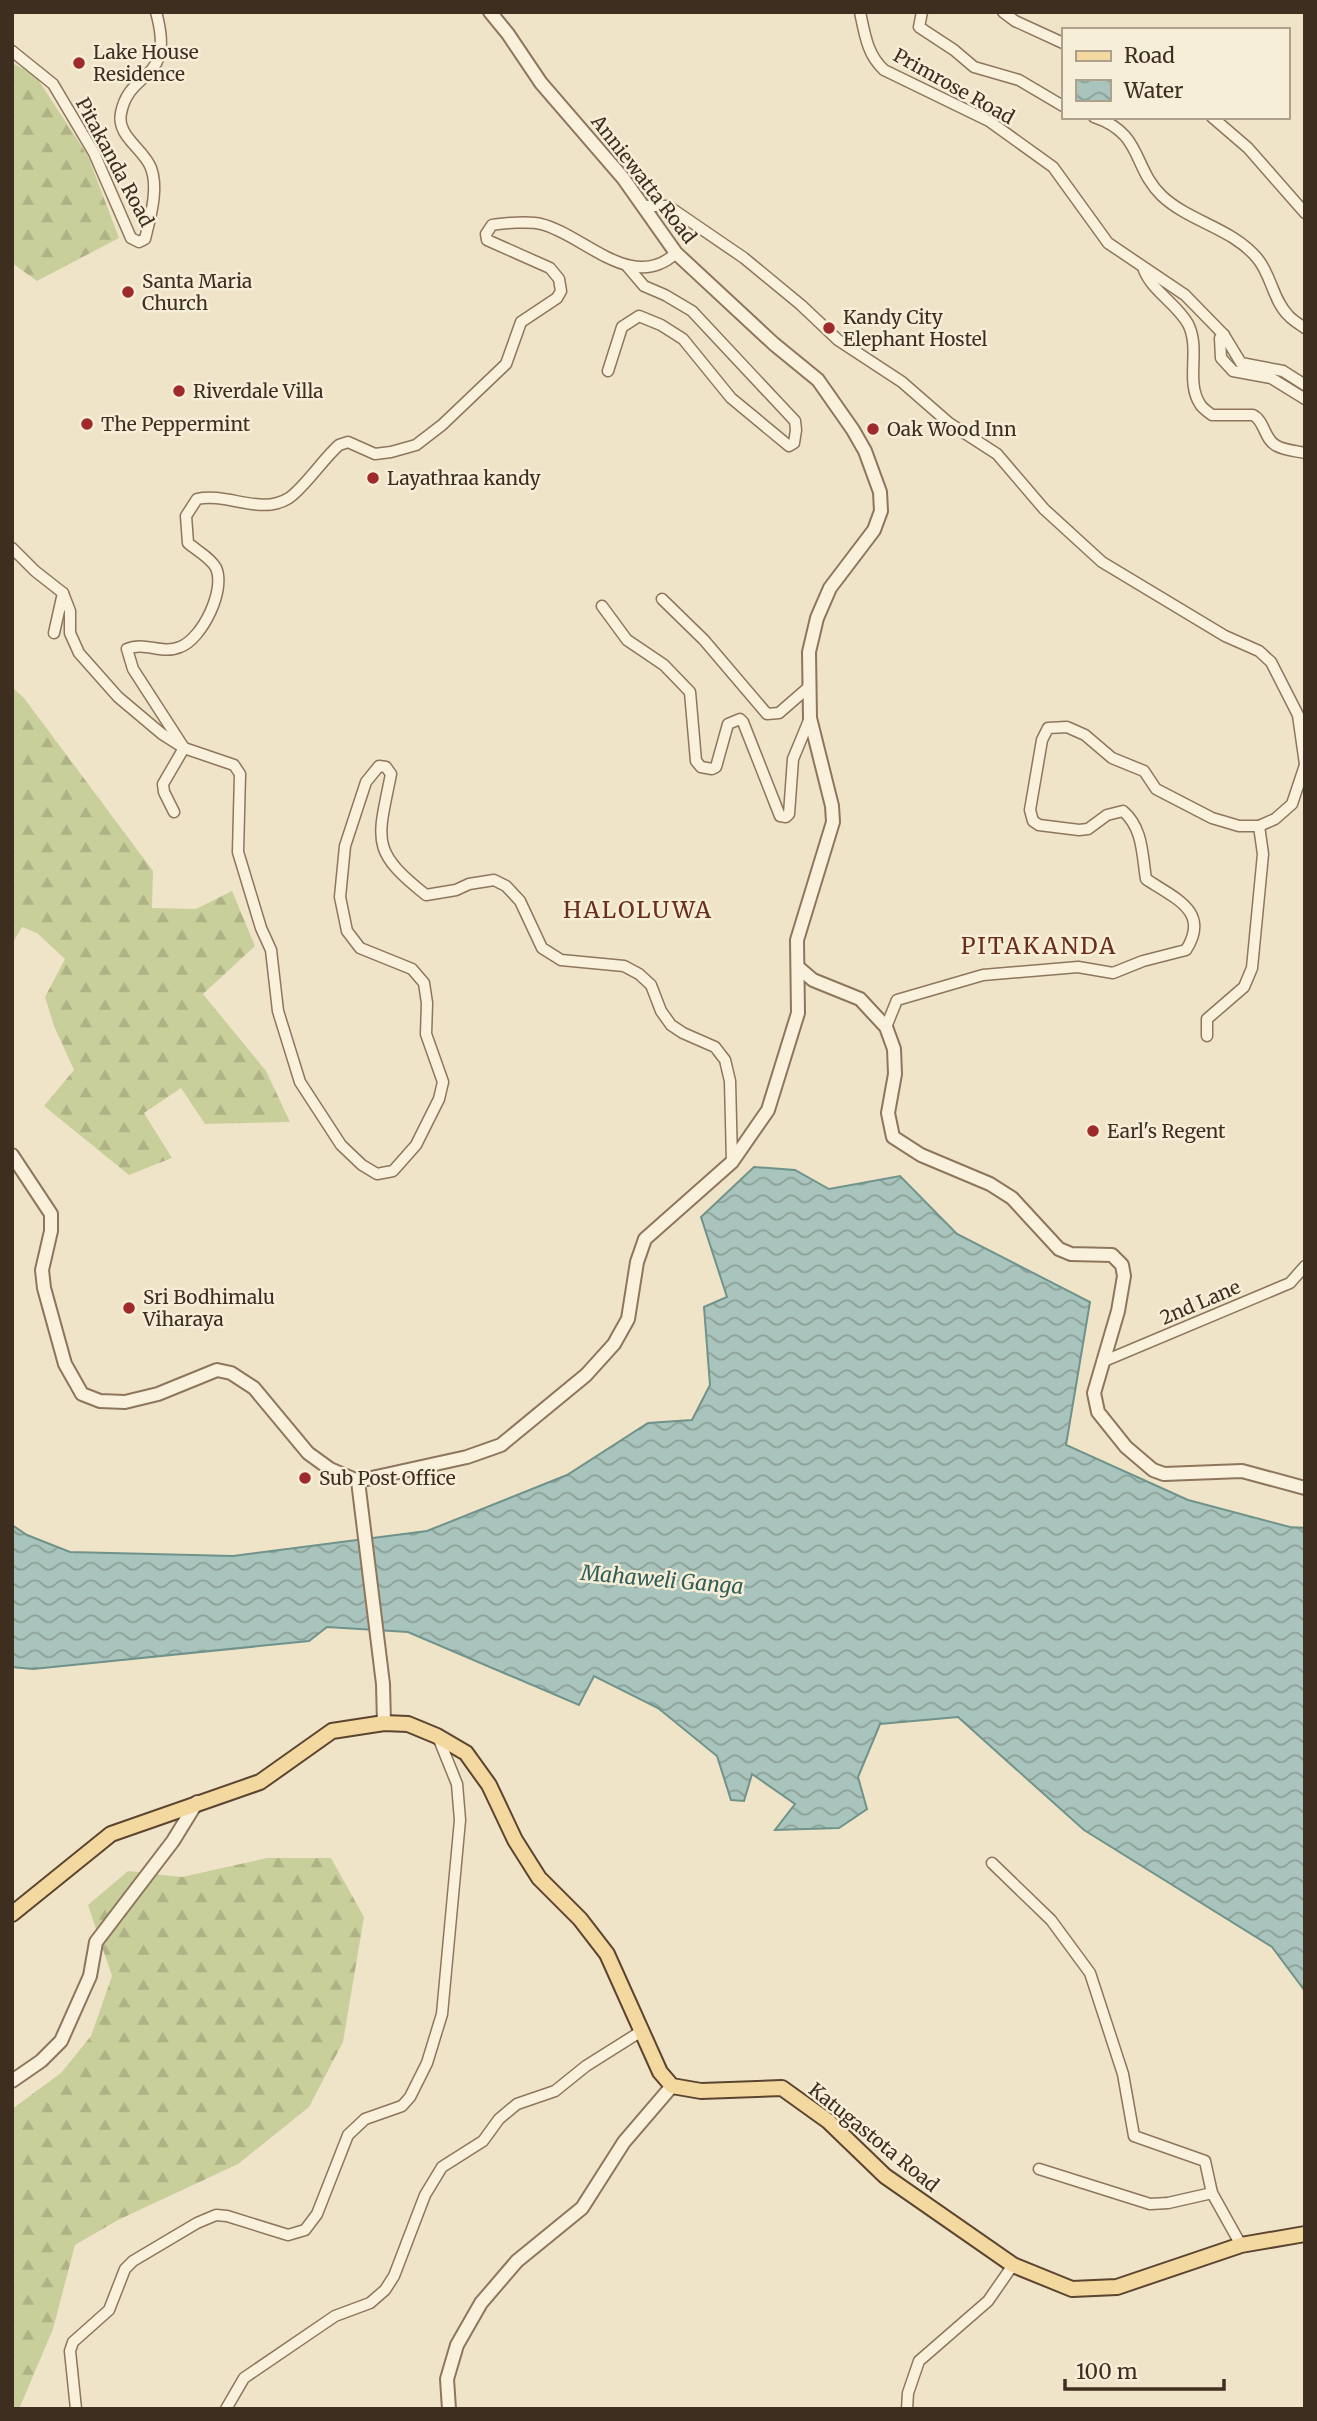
<svg xmlns="http://www.w3.org/2000/svg" width="1317" height="2421" viewBox="0 0 1317 2421" font-family="Merriweather,serif">
<defs>
<pattern id="forest-firs" width="22" height="20" patternUnits="userSpaceOnUse" patternTransform="scale(1.75)"><rect width="22" height="20" fill="#c9cf9b"/><path d="M5 1l3.5 6h-7zM16 11l3.5 6h-7z" fill="#aeb285"/></pattern>
<pattern id="water-waves" width="16" height="10" patternUnits="userSpaceOnUse" patternTransform="scale(1.75)"><rect width="16" height="10" fill="#a9c4bc"/><path d="M0 5q4-4 8 0t8 0" fill="none" stroke="#8ba098"/></pattern>
</defs>
<rect width="100%" height="100%" fill="#f0e4c8"/>
<!-- forest -->
<g fill="url(#forest-firs)">
<polygon points="12,63 35,75 88,156 119,238 37,281 12,263"/>
<polygon points="12,687 24,698 153,871 152,908 196,909 232,891 255,946 203,994 266,1071 290,1122 205,1124 181,1088 144,1113 172,1158 129,1175 44,1106 74,1070 54,1026 45,997 65,959 37,933 22,927 12,944"/>
<polygon points="267,1858 331,1858 364,1917 343,2042 309,2107 238,2164 118,2220 75,2245 53,2329 19,2409 12,2409 12,2109 61,2073 91,2036 112,1976 88,1905 128,1871 182,1877"/>
</g>
<!-- water -->
<polygon fill="url(#water-waves)" stroke="#6f938a" stroke-width="2" points="754,1167 795,1170 829,1189 900,1176 957,1234 1090,1302 1066,1445 1188,1500 1290,1527 1305,1528 1305,1991 1272,1947 1084,1830 958,1717 880,1724 858,1777 867,1809 839,1828 775,1830 795,1804 752,1774 744,1801 731,1800 717,1756 658,1708 594,1676 579,1705 408,1632 327,1627 309,1641 33,1669 12,1667 12,1525 27,1535 70,1552 233,1556 427,1531 567,1475 648,1423 692,1420 710,1385 704,1307 727,1297 701,1217"/>
<g fill="none" stroke-linecap="round" stroke-linejoin="round">
<defs>
<g id="minor">
<path d="M 860,12 C 865,35 867,54 884,70 L 989,121 L 1053,167 L 1108,243 L 1185,295 L 1224,335 L 1241,363 L 1283,371 L 1305,385"/>
<polyline points="922,12 919,27 954,50 974,67 1019,80 1063,106"/>
<polyline points="1003,12 1015,21 1063,43"/>
<path d="M 12,51 L 53,84 L 94,153 L 131,238 L 139,242 L 145,239 C 150,218 159,189 151,168 C 144,149 116,136 121,113 C 130,67 176,84 156,12"/>
<path d="M 1094,117 C 1143,133 1132,167 1162,196 C 1190,222 1232,228 1257,258 C 1271,274 1273,300 1288,315 C 1292,320 1299,324 1305,328"/>
<polyline points="1212,117 1248,148 1305,213"/>
<polyline points="642,206 668,206 744,258 801,305 838,340 902,382 949,423 997,454 1044,509 1102,562 1225,636 1259,651 1271,662 1298,715 1305,764"/>
<path d="M 1144,270 C 1153,292 1177,304 1188,324 C 1201,349 1185,381 1200,404 C 1202,408 1208,412 1212,415 L 1253,415 C 1265,421 1264,440 1277,446 C 1284,450 1296,451 1305,453"/>
<polyline points="1224,335 1220,338 1221,358 1233,371 1271,378 1305,399"/>
<polyline points="608,371 622,327 639,316 661,325 683,339 731,398 789,446 794,443 796,430 795,421 692,311 665,295 644,286 627,266"/>
<path d="M 12,548 L 35,571 L 63,593 L 70,611 L 70,633 L 79,653 L 118,697 L 162,734 L 184,748 L 234,765 L 240,774 L 238,852 L 261,928 L 271,950 L 278,1011 L 300,1082 L 341,1145 L 362,1165 L 377,1174 L 393,1171 L 416,1145 L 439,1099 L 443,1082 L 426,1034 L 427,1003 L 424,983 L 412,969 L 360,948 L 347,931 L 340,897 L 345,846 L 366,782 L 379,766 L 386,767 L 391,774 C 378,840 369,850 426,895 L 456,890 L 469,884 L 494,880 L 506,886 L 520,901 L 542,948 L 561,960 L 624,966 L 639,974 L 651,985 L 661,1011 L 671,1025 L 683,1033 L 715,1047 L 725,1060 L 730,1081 L 732,1162"/>
<polyline points="662,599 704,640 767,714 779,713 810,686"/>
<polyline points="602,606 627,640 664,665 690,692 696,761 701,767 712,769 716,767 728,724 740,719 743,722 780,816 786,817 789,814 793,759 810,718"/>
<polyline points="54,633 63,593"/>
<path d="M 174,812 L 164,792 L 163,784 L 184,748 L 133,669 L 127,649 C 145,641 162,655 180,647 C 202,639 226,590 216,568 C 211,558 196,550 188,543 L 186,516 L 197,499 C 227,492 261,516 289,498 C 305,487 323,459 339,445 L 348,442 L 375,454 L 391,452 L 416,445 L 442,425 L 506,364 L 521,322 L 557,298 L 561,291 L 559,279 L 550,268 L 487,240 L 486,234 L 492,225 C 502,223 531,221 541,224 C 583,234 632,294 676,253"/>
<path d="M 886,1027 L 897,1000 L 983,975 L 1078,967 L 1113,973 L 1143,961 L 1186,950 C 1211,911 1174,898 1146,879 C 1142,854 1143,828 1123,811 L 1107,815 L 1088,829 L 1079,830 L 1039,825 L 1033,821 L 1030,810 L 1042,740 L 1048,728 L 1067,727 L 1085,735 L 1112,758 L 1144,771 L 1156,789 L 1212,818 L 1239,826 L 1259,826 L 1275,819 L 1292,804 L 1305,765"/>
<polyline points="1207,1036 1207,1019 1244,987 1252,968 1263,854 1259,826"/>
<polyline points="1102,1362 1290,1283 1305,1266"/>
<polyline points="992,1863 1051,1920 1090,1973 1123,2074 1134,2136 1205,2161 1212,2193 1241,2245"/>
<polyline points="1039,2169 1150,2204 1168,2203 1212,2193"/>
<polyline points="76,2409 70,2351 73,2342 109,2310 125,2269 133,2261 197,2223 216,2215 227,2216 288,2235 305,2230 317,2214 348,2135 365,2119 402,2106 410,2097 427,2063 442,2014 460,1820 457,1784 438,1737"/>
<polyline points="226,2409 244,2378 335,2316 370,2303 385,2290 394,2276 425,2195 442,2167 483,2141 499,2119 517,2104 555,2091 586,2066 640,2032"/>
<polyline points="907,2409 908,2393 919,2361 988,2301 1013,2265"/>
</g>
<g id="tertiary">
<polyline points="799,968 813,980 860,999 886,1027 894,1049 895,1074 888,1113 893,1137 921,1155 990,1184 1012,1198 1059,1249 1071,1254 1112,1255 1122,1265 1124,1276 1118,1311 1094,1393 1098,1412 1126,1447 1153,1470 1164,1474 1242,1471 1305,1488"/>
<polyline points="12,1155 51,1214 51,1231 42,1270 44,1288 65,1364 82,1394 100,1401 125,1402 158,1394 217,1370 231,1373 254,1388 308,1453 330,1469 358,1481 467,1457 501,1445 586,1375 614,1344 628,1319 637,1262 645,1239 732,1162 768,1110 798,1013 797,940 833,822 832,806 810,718 809,652 817,618 830,588 874,530 881,511 880,492 865,451 853,430 818,380 774,344 676,253 623,178 541,83 508,34 490,12"/>
<polyline points="358,1481 383,1684 384,1723"/>
<polyline points="12,2081 41,2061 61,2041 90,1976 96,1942 173,1841 197,1802"/>
<polyline points="449,2409 447,2379 457,2345 481,2303 517,2261 582,2208 624,2142 672,2086"/>
</g>
<polyline id="primary" points="12,1914 111,1834 260,1782 332,1731 384,1723 408,1724 437,1736 466,1753 489,1785 515,1840 539,1878 580,1919 607,1954 660,2072 672,2086 701,2091 782,2088 828,2121 885,2176 1013,2265 1072,2289 1117,2287 1241,2245 1305,2234"/>
</defs>
<!-- minor casing -->
<use href="#minor" stroke="#8d765c" stroke-width="13"/>
<!-- tertiary casing -->
<use href="#tertiary" stroke="#8d765c" stroke-width="16"/>
<!-- primary casing -->
<use href="#primary" stroke="#5b4430" stroke-width="18"/>
<!-- minor -->
<use href="#minor" stroke="#faf1dc" stroke-width="10"/>
<!-- tertiary -->
<use href="#tertiary" stroke="#faf1dc" stroke-width="12"/>
<!-- primary -->
<use href="#primary" stroke="#f3d9a0" stroke-width="14"/>
</g>
<!-- markers -->
<g fill="#9e2a2b" stroke="#f7eed8" stroke-width="2.5">
<circle cx="79" cy="63" r="7"/>
<circle cx="128" cy="292" r="7"/>
<circle cx="829" cy="328" r="7"/>
<circle cx="179" cy="391" r="7"/>
<circle cx="87" cy="424" r="7"/>
<circle cx="873" cy="429" r="7"/>
<circle cx="373" cy="478" r="7"/>
<circle cx="1093" cy="1131" r="7"/>
<circle cx="129" cy="1308" r="7"/>
<circle cx="305" cy="1478" r="7"/>
</g>
<g text-anchor="middle" stroke-width="5" stroke-linejoin="round" paint-order="stroke">
<!-- poi labels -->
<g font-size="19" fill="#3d2e20" stroke="#f7eed8" text-anchor="start">
<text x="93" y="59">Lake House<tspan x="93" dy="22">Residence</tspan></text>
<text x="142" y="288">Santa Maria<tspan x="142" dy="22">Church</tspan></text>
<text x="843" y="324">Kandy City<tspan x="843" dy="22">Elephant Hostel</tspan></text>
<text x="193" y="398">Riverdale Villa</text>
<text x="101" y="431">The Peppermint</text>
<text x="887" y="436">Oak Wood Inn</text>
<text x="387" y="485">Layathraa kandy</text>
<text x="1107" y="1138">Earl's Regent</text>
<text x="143" y="1304">Sri Bodhimalu<tspan x="143" dy="22">Viharaya</tspan></text>
<text x="319" y="1485">Sub Post Office</text>
</g>
<!-- street labels -->
<g font-size="19" fill="#3d2e20" stroke="#f7eed8">
<text transform="translate(954 86) rotate(29)" y="7">Primrose Road</text>
<text transform="translate(115 162) rotate(62)" y="7">Pitakanda Road</text>
<text transform="translate(644 179) rotate(52)" y="7">Anniewatta Road</text>
<text transform="translate(1200 1302) rotate(-23)" y="7">2nd Lane</text>
<text transform="translate(874 2137) rotate(39)" y="7">Katugastota Road</text>
</g>
<!-- water labels -->
<g font-size="21" font-style="italic" fill="#2f5d5a" stroke="#f7eed8">
<text transform="translate(662 1580) rotate(5)" y="7">Mahaweli Ganga</text>
</g>
<!-- quarter labels -->
<g font-size="23" letter-spacing="2" fill="#6b2e1e" stroke="#f7eed8">
<text x="638" y="918">HALOLUWA</text>
<text x="1039" y="954">PITAKANDA</text>
</g>
</g>
<!-- border -->
<rect width="1317" height="2421" fill="none" stroke="#3d2e20" stroke-width="28"/>
<!-- legend -->
<rect x="1062" y="28" width="228" height="91" fill="#f7eed8" stroke="#ada18e" stroke-width="2"/>
<rect x="1076" y="51" width="35" height="10" fill="#f3d9a0" stroke="#ada18e" stroke-width="2"/>
<text x="1124" y="63" font-size="21" fill="#3d2e20">Road</text>
<rect x="1076" y="80" width="35" height="21" fill="url(#water-waves)" stroke="#ada18e" stroke-width="2"/>
<text x="1124" y="98" font-size="21" fill="#3d2e20">Water</text>
<!-- scale -->
<path d="M1065 2379v10h159v-10" fill="none" stroke="#3d2e20" stroke-width="3.5"/>
<text x="1076" y="2379" font-size="21" fill="#3d2e20" stroke="#f7eed8" stroke-width="5" paint-order="stroke">100 m</text>
</svg>
